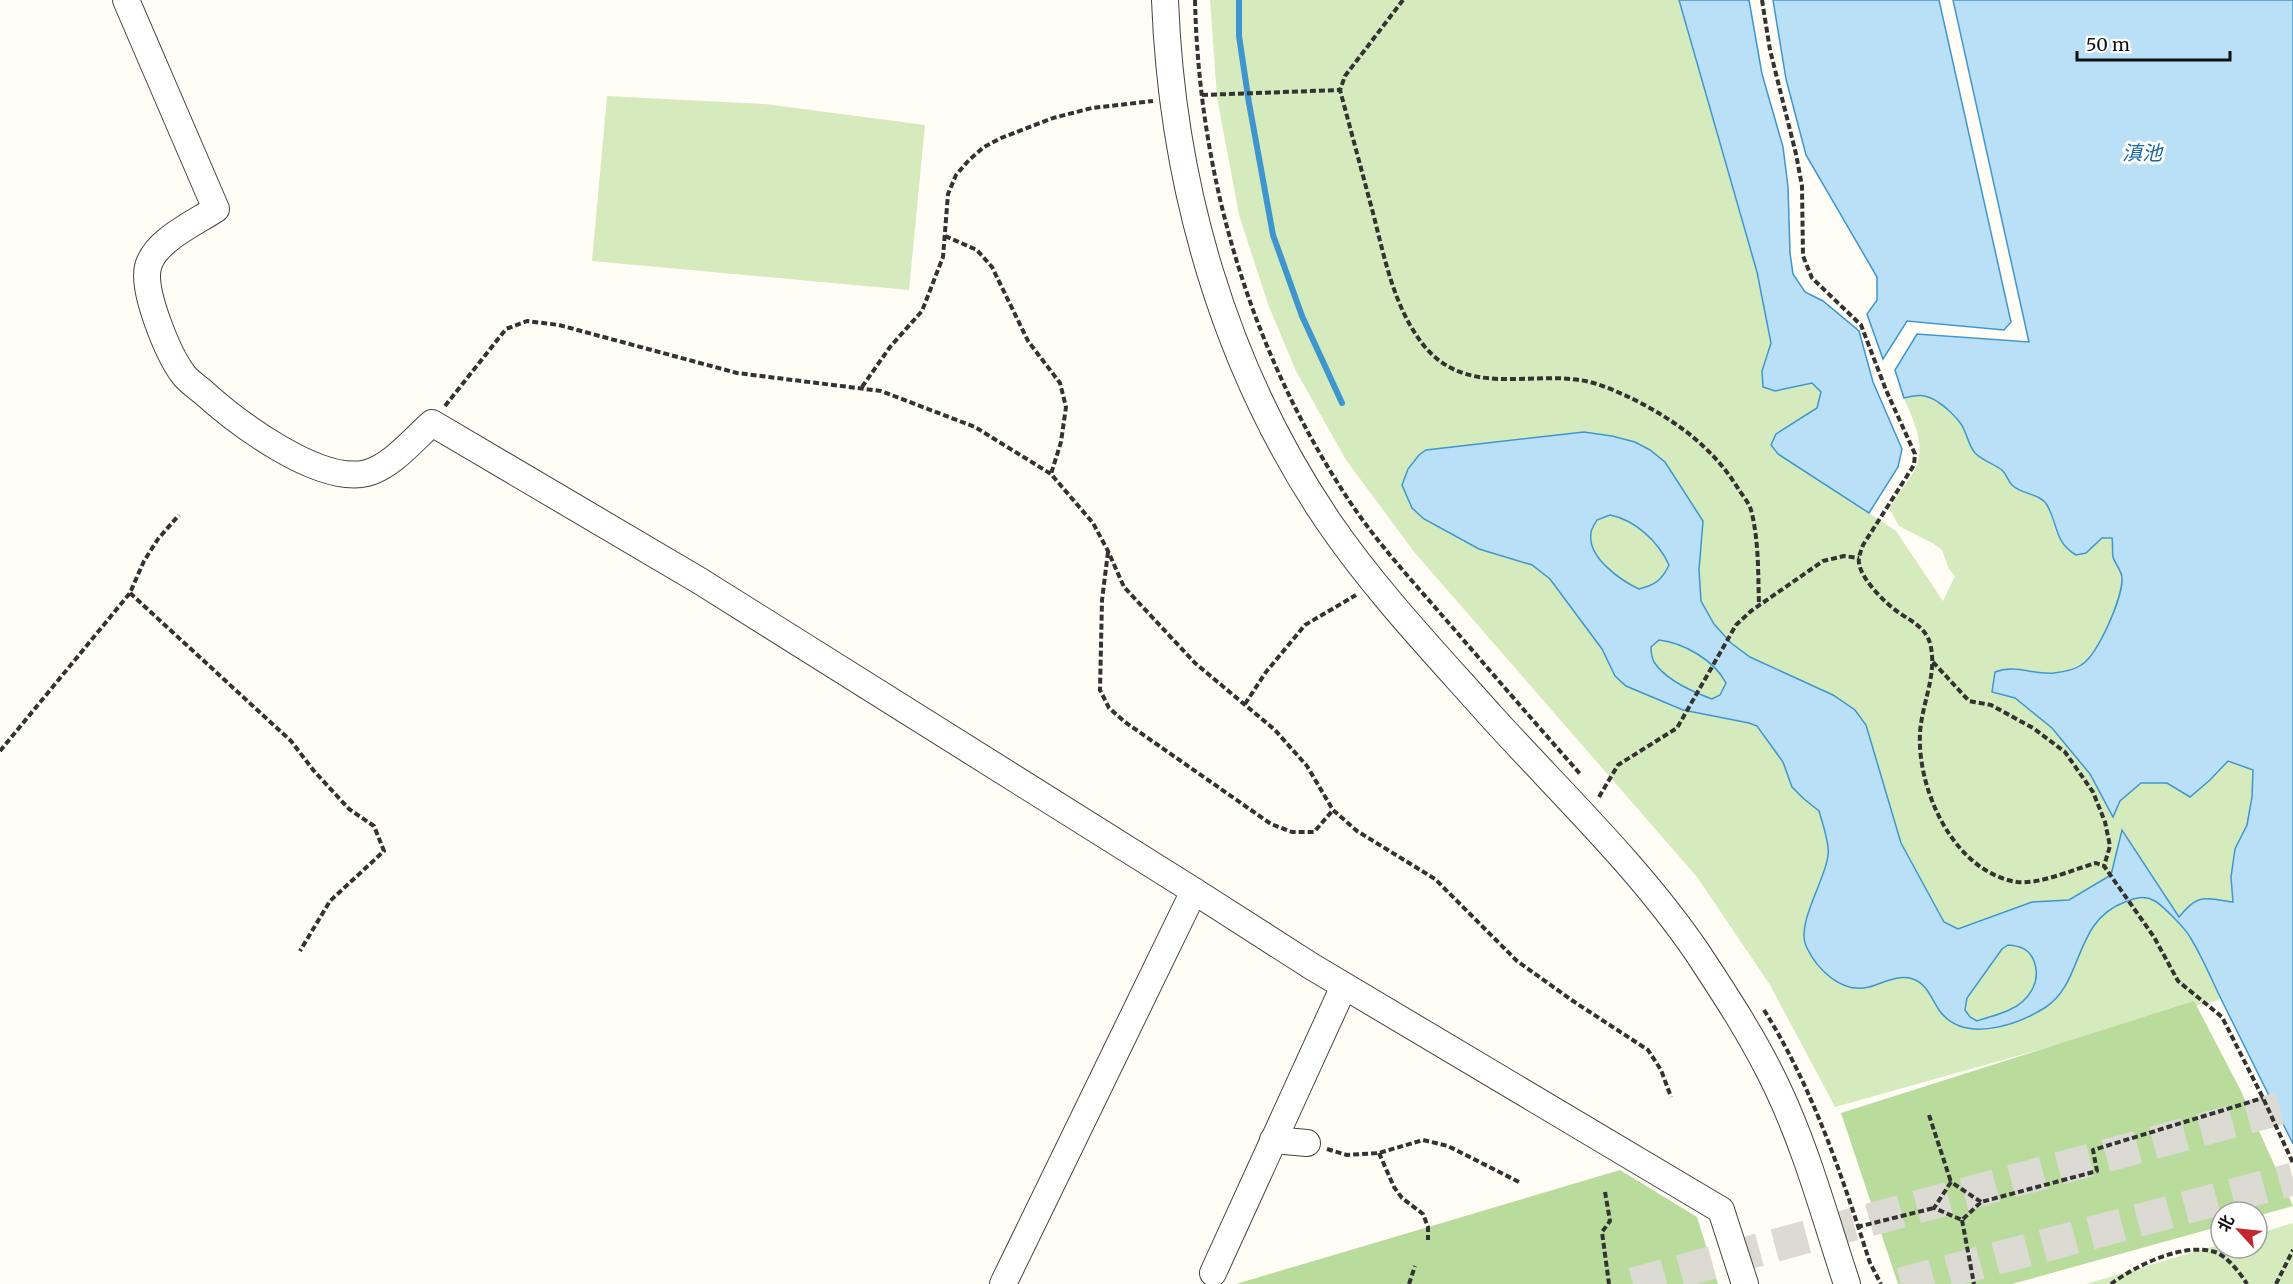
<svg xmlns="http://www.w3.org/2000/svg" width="2293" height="1284" viewBox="0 0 2293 1284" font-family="Merriweather,'Noto Sans SC',serif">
<rect width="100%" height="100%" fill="#fffdf5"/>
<!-- green -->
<g fill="#d5ebbd">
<path d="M 1210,0 L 1679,0 L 1757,272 L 1771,343 L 1762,371 L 1775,391 L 1812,383 L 1821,392 L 1817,408 L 1776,434 L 1779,454 L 1896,531 L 1943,601 L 1955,576 L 1949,569 L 1942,550 L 1934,544 L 1899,526 L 1889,508 C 1896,496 1906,485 1913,473 C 1928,447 1914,423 1904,398 L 1920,394 L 1939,402 L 1961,424 L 1974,451 L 1990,464 L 1999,468 L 2007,475 L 2011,484 L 2020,490 L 2039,497 L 2047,504 L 2056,532 L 2076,555 L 2086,553 L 2102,538 L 2112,538 C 2113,544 2112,551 2113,557 C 2115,564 2121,570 2122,578 C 2123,594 2116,608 2109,622 C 2086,673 2068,679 2014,668 L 1992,692 L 2015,698 L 2052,728 L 2090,774 L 2113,816 L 2120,801 L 2141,783 L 2167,783 L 2190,797 L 2210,780 L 2228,761 L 2253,770 L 2252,797 L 2247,825 L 2235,849 L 2231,877 L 2233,902 L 2210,898 L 2189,935 L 2221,999 L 1835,1107 L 1770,985 L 1697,877 L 1415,553 L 1346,460 L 1296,371 L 1269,307 L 1239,215 L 1217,97 Z"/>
<polygon points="607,96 765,104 925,125 909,290 592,261"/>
<polygon points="2293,1223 2293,1284 2086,1284 2221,1244 2221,1248 2257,1248 2257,1234"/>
</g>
<!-- forest -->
<g fill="#b9dc9c">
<polygon points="2194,1001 2240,1089 2293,1206 2257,1216 2257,1212 2221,1212 2221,1226 2012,1284 1898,1284 1841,1113"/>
<polygon points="1620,1170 1697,1217 1718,1284 1236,1284"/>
</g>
<!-- water -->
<g fill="#b9e0f7" stroke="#3f96cf" stroke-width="1.5" fill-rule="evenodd">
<polygon points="1679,0 1749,0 1762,74 1783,147 1788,187 1790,253 1793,274 1805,292 1823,301 1859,331 1873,382 1902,449 1898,467 1869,513 1778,454 1771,445 1776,434 1817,408 1821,392 1812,383 1775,391 1763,387 1762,371 1771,343 1757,272"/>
<polygon points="1773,0 1939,0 2011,322 2004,330 1907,321 1883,359 1867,314 1877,300 1877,277 1806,155 1786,79"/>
<path d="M 1953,0 L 2293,0 L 2293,1144 C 2270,1098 2247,1052 2224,1005 C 2213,983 2203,958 2190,937 C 2185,928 2163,906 2155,901 C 2144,895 2135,898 2125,902 C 2073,921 2084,982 2046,1007 C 2016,1026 1963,1044 1939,1010 C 1931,998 1927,984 1913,979 C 1897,974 1884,983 1869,987 C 1842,994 1817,970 1806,946 C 1796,923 1826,879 1828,855 C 1830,844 1822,822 1819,811 L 1804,799 L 1792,787 L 1783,762 L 1757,726 L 1749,723 L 1683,710 L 1626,686 L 1615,676 L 1602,649 L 1550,579 L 1532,565 L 1479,549 L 1424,519 L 1412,508 L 1402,485 L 1408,469 L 1419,455 L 1426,450 L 1584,432 L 1612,436 L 1635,442 L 1650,450 L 1665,462 L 1703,521 L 1699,570 L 1701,601 L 1714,624 L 1731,643 L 1750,657 L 1833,695 L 1855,710 L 1866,725 L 1901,843 L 1944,922 L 1958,929 L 2032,902 L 2069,900 L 2111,875 L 2122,830 L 2179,917 C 2198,893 2204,898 2233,902 L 2231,877 L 2235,849 L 2247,825 L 2252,797 L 2253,770 L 2228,761 L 2210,780 L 2190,797 L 2167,783 L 2141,783 L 2120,801 L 2113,817 L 2090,774 L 2052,728 L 2015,698 L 1992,692 L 1995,672 C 2015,664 2034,675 2054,673 C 2063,672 2074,670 2081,665 C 2098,655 2123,597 2122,578 C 2122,571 2115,564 2113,557 C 2112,551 2113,544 2112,538 L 2102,538 L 2086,553 L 2076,555 C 2054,542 2058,524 2047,505 C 2040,493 2022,495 2012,485 C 2008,481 2007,475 2002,470 C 1994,464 1983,461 1975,453 C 1968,445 1967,433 1961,424 C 1956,417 1946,407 1938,402 C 1926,394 1917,394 1904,398 L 1895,370 L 1917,334 L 2029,342 ZM 1610,515 C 1635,520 1658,541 1669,565 C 1662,580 1655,585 1639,589 C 1620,580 1587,557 1591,533 C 1591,529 1595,524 1597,520 ZM 1659,640 C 1684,643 1714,660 1726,683 L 1720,695 L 1712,699 C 1693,692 1665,679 1654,662 C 1652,658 1651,652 1651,647 ZM 2008,945 C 2021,946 2029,949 2034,961 C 2042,982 2028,1002 2009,1010 C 1999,1015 1988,1017 1977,1021 L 1970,1017 L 1965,1010 L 1967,998 L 2002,949 Z"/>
</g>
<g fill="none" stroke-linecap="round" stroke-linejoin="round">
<!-- stream -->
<polyline stroke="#3f96cf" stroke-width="6" points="1239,0 1239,36 1249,103 1273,235 1302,316 1342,403"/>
<!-- major-tunnel -->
<g stroke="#dbdad3" stroke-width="33" stroke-dasharray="33 16" stroke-linecap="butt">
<polyline points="1633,1284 2293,1105"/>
<polyline points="1901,1284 2293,1179"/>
</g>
<defs>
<g id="minor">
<path d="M 126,0 L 216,209 C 195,223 154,241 148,267 C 142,291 168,354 183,374 C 188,381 196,386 203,392 C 236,422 319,485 367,473 C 392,466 413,440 432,423 L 700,581 L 1194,891 L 1311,966 L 1721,1210 L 1745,1284"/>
<path d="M 1165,0 C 1172,185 1224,367 1328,521 C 1375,590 1435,653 1491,716 C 1560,792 1639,867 1697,952 C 1726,996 1755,1040 1777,1087 C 1807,1150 1825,1218 1847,1284"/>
<polyline points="1273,1140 1307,1143"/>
<polyline points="1213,1273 1344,986"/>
<polyline points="1003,1284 1194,891"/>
</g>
</defs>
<!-- minor casing -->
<use href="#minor" stroke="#444" stroke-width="28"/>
<!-- path -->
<g stroke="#333" stroke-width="4" stroke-dasharray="6 3" stroke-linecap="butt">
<path d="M 1195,0 C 1199,179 1252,356 1352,505 C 1380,546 1414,583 1447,621 C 1491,672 1536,724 1581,775"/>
<path d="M 1403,0 L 1345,76 L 1340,90 C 1351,131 1362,172 1373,213 C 1385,259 1394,309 1425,347 C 1467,396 1526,372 1579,380 C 1597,382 1615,391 1631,398 C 1675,420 1713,447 1739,490 C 1743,496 1749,503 1751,510 C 1759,540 1758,574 1759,605"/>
<path d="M 1762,0 L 1770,50 L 1796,154 L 1802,186 L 1803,256 L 1812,278 L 1861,325 L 1886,390 L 1915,454 L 1914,465 L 1863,545 C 1861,551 1858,557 1859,563 C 1861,579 1885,603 1898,612 C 1911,621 1925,627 1930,643 C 1938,674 1922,702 1920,733 C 1917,790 1954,872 2017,882 C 2038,885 2075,869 2096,863 L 2104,866 L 2154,937 L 2178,981 L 2222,1017 L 2263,1098 L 2293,1163"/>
<polyline points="1202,95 1340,90"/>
<polyline points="945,236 977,250 992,267 1028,341 1060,383 1066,407 1061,442 1051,474"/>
<polyline points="862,387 890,347 922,311 943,257 948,194 956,175 969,160 984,147 1001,138 1053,118 1092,108 1153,101"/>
<polyline points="445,406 506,329 527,321 559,325 737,373 881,391 975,427 1051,474 1093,523 1108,551 1124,587 1195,663 1275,730 1307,766 1333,810 1357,831 1435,879 1517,961 1573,1001 1648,1050 1661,1070 1671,1097"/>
<polyline points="1108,552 1102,600 1100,690 1109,708 1125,722 1271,824 1292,832 1314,832 1333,810"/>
<polyline points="130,593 291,741 314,771 349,809 374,826 384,851 330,901 300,951"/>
<polyline points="1933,662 1969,701 1991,705 2033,728 2065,752 2093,792 2105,822 2110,846 2104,866"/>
<polyline points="1245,704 1266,672 1305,625 1356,595"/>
<polyline points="0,751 130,593 144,561 158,539 179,515"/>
<polyline points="1599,797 1618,765 1677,728 1736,625 1751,611 1823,561 1844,556 1859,558"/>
<path d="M 1764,1010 C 1813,1088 1842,1176 1870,1263 L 1881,1284"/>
<polyline points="1929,1115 1951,1182"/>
<polyline points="1327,1149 1347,1155 1379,1153 1423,1140 1448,1146 1521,1183"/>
<polyline points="1379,1153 1394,1187 1402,1198 1423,1214 1428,1227 1428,1240"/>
<polyline points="1605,1192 1610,1221 1602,1232 1609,1284"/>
<polyline points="1981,1202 1951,1182 1934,1208 1962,1220 1981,1202 2097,1171 2093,1150 2263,1098"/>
<polyline points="1962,1220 1974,1284"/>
<polyline points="1857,1227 1934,1208"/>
<polyline points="1409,1284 1415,1266"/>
<path d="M 2111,1284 C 2135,1266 2183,1242 2215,1252 C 2227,1256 2241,1274 2247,1284"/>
<polyline points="2276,1284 2293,1250"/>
</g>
<!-- minor -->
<use href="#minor" stroke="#fff" stroke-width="26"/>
</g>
<g text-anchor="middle" stroke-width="6" stroke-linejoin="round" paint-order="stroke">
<!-- water labels -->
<g font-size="20" font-style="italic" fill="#1768a6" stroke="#fff">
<text x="2142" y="160">滇池</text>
</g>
</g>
<!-- north arrow -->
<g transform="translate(2239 1230) rotate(297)"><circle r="28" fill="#ffffff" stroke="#a0a0a0" stroke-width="1.5"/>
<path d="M0-4.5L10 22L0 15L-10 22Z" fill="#c4262e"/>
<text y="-9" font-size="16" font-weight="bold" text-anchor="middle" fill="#111111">北</text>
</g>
<!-- scale -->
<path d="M2077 51v9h153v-9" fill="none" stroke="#111111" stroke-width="3"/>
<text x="2086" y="51" font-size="18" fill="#111111" stroke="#ffffff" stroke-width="4.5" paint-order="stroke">50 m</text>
</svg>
